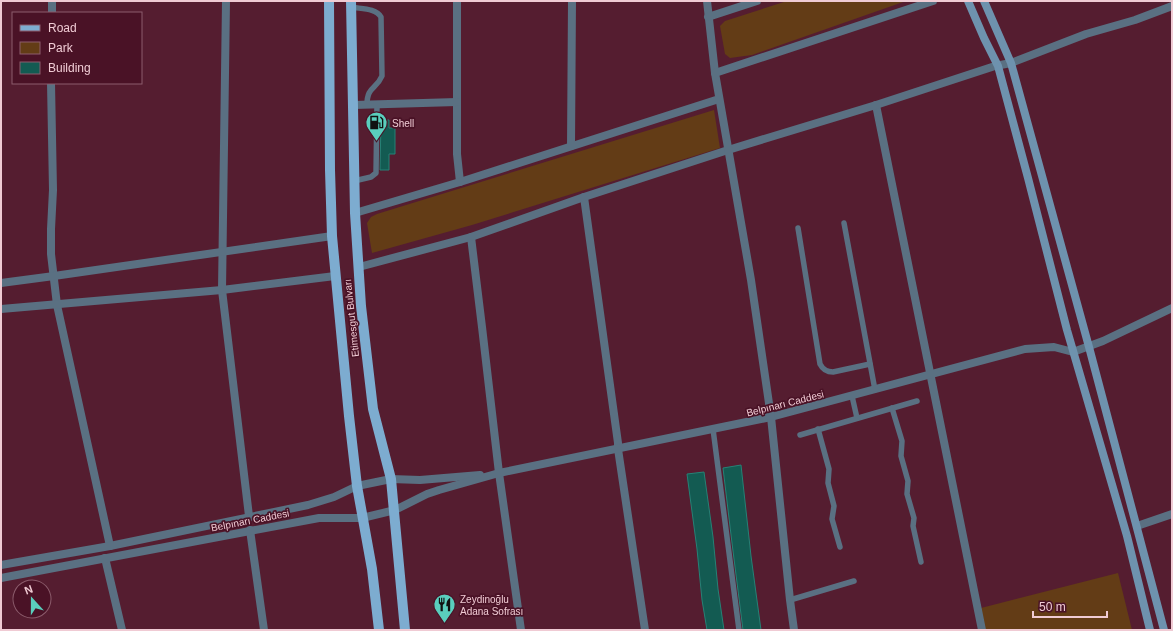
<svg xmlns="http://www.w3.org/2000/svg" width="1173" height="631" viewBox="0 0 1173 631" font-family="Helvetica,sans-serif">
<rect width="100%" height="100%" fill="#551d30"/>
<!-- green -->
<g fill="#633c16">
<polygon points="787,1 906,1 752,55 730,58 725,54 720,26 725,21"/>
<polygon points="714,110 720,148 472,225 372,253 367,223 371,217 377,214"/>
<polygon points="1118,573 1132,630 985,630 981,608"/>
</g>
<!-- building -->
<g fill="#135b52" stroke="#268276">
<polygon points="381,120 389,120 389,128 395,128 395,154 389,154 389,170 380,170"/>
<polygon points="741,465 751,556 761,630 743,630 732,543 723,468"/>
<polygon points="704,472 713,537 718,589 724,630 707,630 702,600 697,549 687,474"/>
</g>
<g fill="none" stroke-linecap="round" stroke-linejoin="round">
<!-- service -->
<g stroke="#5a7082" stroke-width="5.5">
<path d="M 351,7 C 361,9 376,8 381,17 L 382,76 C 376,90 367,86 367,105"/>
<polyline points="354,181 371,177 376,173 377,104"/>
<polyline points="844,223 875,390"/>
<path d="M 798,228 L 820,364 C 823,370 827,372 833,372 L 870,364"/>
<polyline points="852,396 857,418"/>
<polyline points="892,408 902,441 901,456 908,481 907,494 914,518 913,526 921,562"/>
<polyline points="713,429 739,630"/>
<polyline points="818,429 829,469 828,483 834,506 832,519 840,547"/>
<polyline points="800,435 917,401"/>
<polyline points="790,600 854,581"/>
</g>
<!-- minor -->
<g stroke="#5a7082" stroke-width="8">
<polyline points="226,1 222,290 249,516"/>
<polyline points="457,1 457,154 460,182"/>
<polyline points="707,1 715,73"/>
<polyline points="52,13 52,1"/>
<polyline points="708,17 757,1"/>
<polyline points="51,83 53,190 51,229 51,254 57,305 110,546"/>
<polyline points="354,105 457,102"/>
<polyline points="876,105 982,630"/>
<polyline points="571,146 572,1"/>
<polyline points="584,197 618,443 618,449 645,630"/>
<polyline points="355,213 460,182 719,99"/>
<polyline points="471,237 482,327 499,473 521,630"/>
<polyline points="359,267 471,237 584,197 728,150 876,105 995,66 1011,63 1086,34 1135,20 1172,6"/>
<polyline points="1,283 54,276 332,236"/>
<polyline points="1,309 222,290 335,276"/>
<polyline points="391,479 420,480 480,475"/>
<polyline points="395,510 427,494 439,490 499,473 771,417 1025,349 1054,347 1073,352 1103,341 1172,308"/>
<polyline points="1137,526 1172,514"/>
<polyline points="250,530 264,630"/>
<polyline points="105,558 122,630"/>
<polyline points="794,630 790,600 771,417 751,280 715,73 933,1"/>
</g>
<!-- tertiary -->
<g stroke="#5a7082" stroke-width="8">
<polyline points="1,565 110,546 308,505 334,497 357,486 391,479"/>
<polyline points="1,578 319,518 362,518 395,510"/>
</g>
<!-- secondary -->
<g stroke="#6e92ae" stroke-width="8">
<polyline points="968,1 984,38 998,66 1028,178 1067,330 1127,536 1150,630"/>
<polyline points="984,1 1011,63 1089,347 1164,630"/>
</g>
<!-- primary -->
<g stroke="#7dacd0" stroke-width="10">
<polyline points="329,1 330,170 332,236 349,416 357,486 372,569 379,630"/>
<polyline points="351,1 355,213 361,306 373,409 391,479 392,490 405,630"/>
</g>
</g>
<!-- icons -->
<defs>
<symbol id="fuel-pin" viewBox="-11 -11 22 30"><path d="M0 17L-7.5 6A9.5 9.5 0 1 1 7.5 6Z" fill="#5acebd" stroke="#4a1226"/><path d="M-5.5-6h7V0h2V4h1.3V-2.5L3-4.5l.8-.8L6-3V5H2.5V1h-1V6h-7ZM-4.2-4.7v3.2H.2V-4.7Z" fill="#111"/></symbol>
<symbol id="restaurant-pin" viewBox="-11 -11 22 30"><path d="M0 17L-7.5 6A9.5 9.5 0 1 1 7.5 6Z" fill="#5acebd" stroke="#4a1226"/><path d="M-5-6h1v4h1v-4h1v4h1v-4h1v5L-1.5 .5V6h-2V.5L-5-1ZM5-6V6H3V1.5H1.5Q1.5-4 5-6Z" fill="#111"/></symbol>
</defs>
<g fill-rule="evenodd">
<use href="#fuel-pin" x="364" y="110" width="25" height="34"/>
<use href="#restaurant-pin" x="432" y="592" width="25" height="34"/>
</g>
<g text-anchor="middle" stroke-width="3.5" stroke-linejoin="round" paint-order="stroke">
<!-- poi labels -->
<g font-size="10" fill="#f0cbd4" stroke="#4a1226" text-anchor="start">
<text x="392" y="127">Shell</text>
<text x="460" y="603">Zeydinoğlu<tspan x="460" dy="12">Adana Sofrası</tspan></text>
</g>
<!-- street labels -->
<g font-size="10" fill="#f0cbd4" stroke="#4a1226">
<text transform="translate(351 318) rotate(-96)" y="4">Etimesgut Bulvarı</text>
<text transform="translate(785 403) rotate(-14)" y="4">Belpınarı Caddesi</text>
<text transform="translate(250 520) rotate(-11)" y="4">Belpınarı Caddesi</text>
</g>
</g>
<!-- border -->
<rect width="1173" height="631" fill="none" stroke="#f0cbd4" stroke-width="4"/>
<!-- legend -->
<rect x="12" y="12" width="130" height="72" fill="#4a1226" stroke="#8c5c6c"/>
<rect x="20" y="25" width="20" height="6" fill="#7dacd0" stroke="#8c5c6c"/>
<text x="48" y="32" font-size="12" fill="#f0cbd4">Road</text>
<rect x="20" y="42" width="20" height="12" fill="#633c16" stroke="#8c5c6c"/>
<text x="48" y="52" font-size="12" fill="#f0cbd4">Park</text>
<rect x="20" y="62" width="20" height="12" fill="#135b52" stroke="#8c5c6c"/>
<text x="48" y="72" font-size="12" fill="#f0cbd4">Building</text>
<!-- north arrow -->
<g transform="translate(32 599) rotate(339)"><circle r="19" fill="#4a1226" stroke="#8c5c6c"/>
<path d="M0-3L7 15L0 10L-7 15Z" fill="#5acebd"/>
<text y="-6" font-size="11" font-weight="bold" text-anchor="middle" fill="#f0cbd4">N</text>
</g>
<!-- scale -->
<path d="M1033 611v6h74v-6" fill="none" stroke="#f0cbd4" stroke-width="2"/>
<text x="1039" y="611" font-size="12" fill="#f0cbd4" stroke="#4a1226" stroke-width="3" paint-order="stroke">50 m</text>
</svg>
